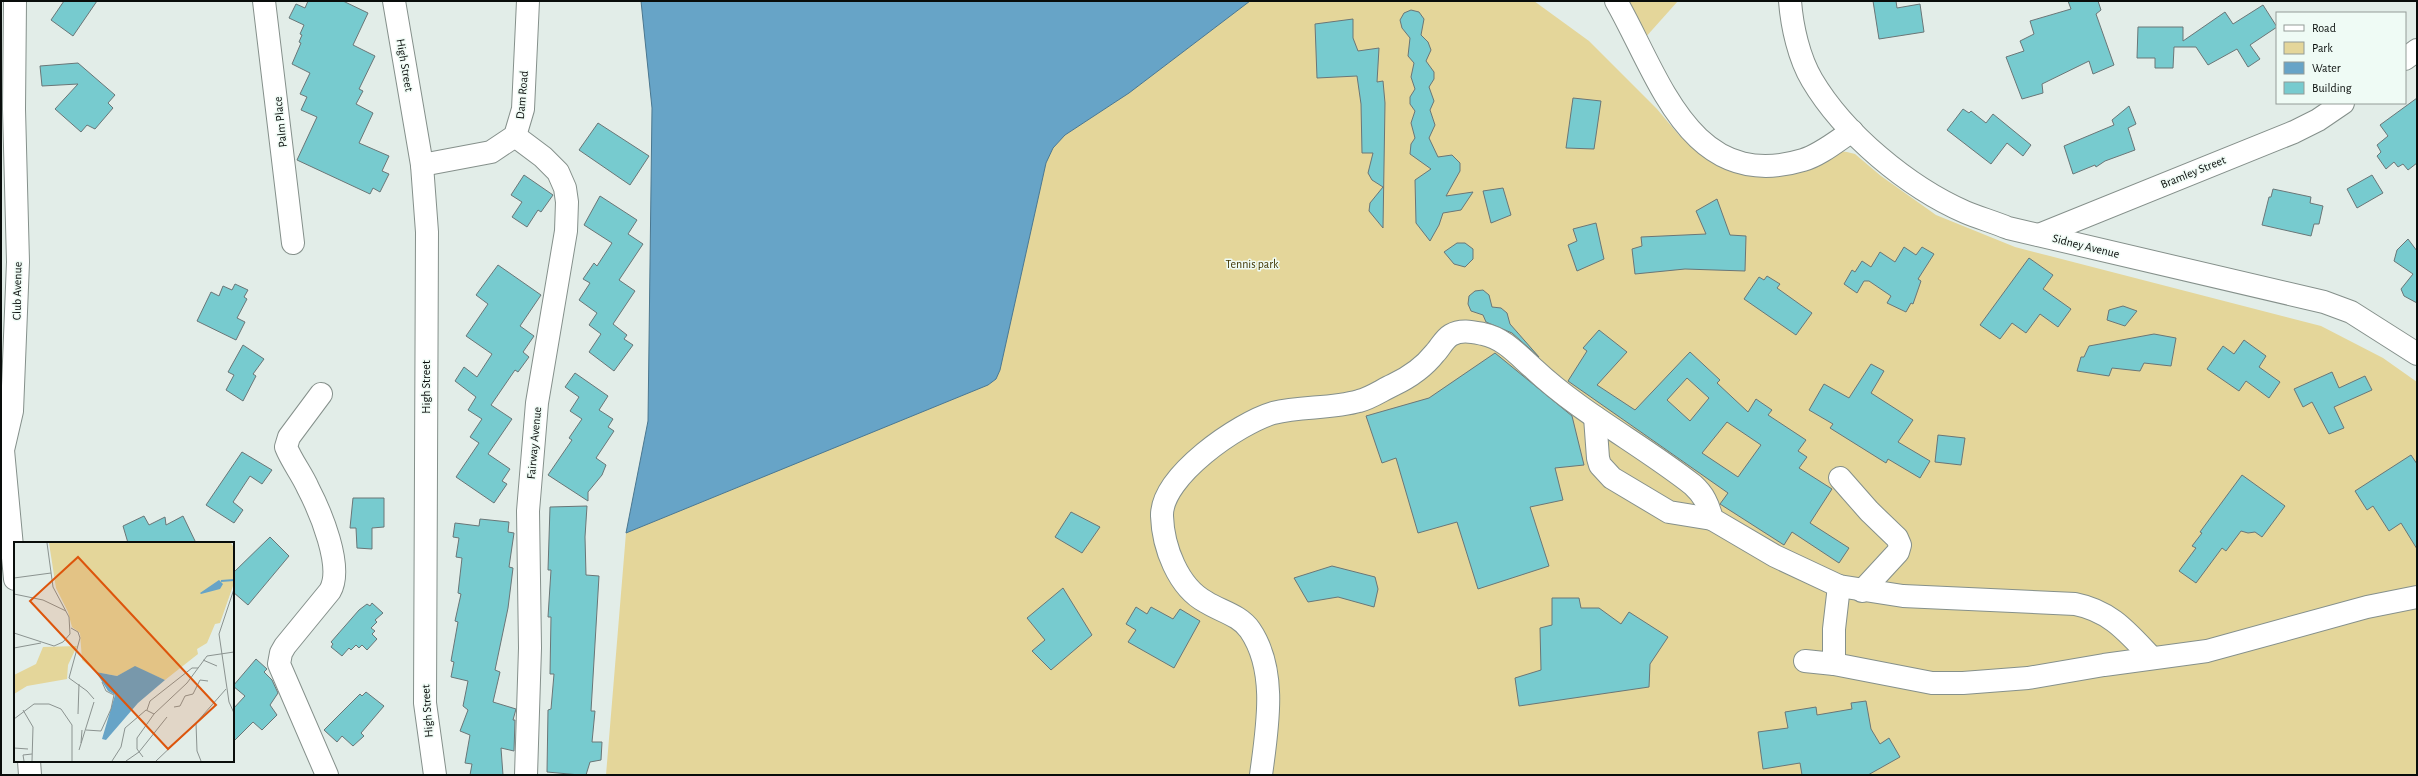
<svg xmlns="http://www.w3.org/2000/svg" width="2418" height="776" viewBox="0 0 2418 776" font-family="'Alegreya Sans',sans-serif">
<rect width="100%" height="100%" fill="#e2ede8"/>
<!-- green -->
<g fill="#e4d69a">
<polygon points="1250,1 1534,1 1589,41 1657,109 1678,134 1701,155 1739,172 1777,175 1801,171 1839,151 1847,152 1855,154 1881,176 1936,215 2015,247 2321,326 2383,358 2417,382 2417,775 606,775 626,533 988,385 996,379 1000,370 1046,163 1053,148 1065,135 1129,93"/>
<polygon points="1627,1 1678,1 1644,39"/>
</g>
<!-- water -->
<polygon fill="#67a4c7" stroke="#4b778f" points="641,1 1250,1 1129,93 1065,135 1053,148 1046,163 1000,370 996,379 988,385 626,533 648,421 652,108"/>
<!-- building -->
<g fill="#77cbcf" stroke="#6a7677" fill-rule="evenodd">
<polygon points="64,1 97,1 73,36 51,20"/>
<polygon points="308,1 343,1 368,13 353,45 375,56 359,89 363,91 356,104 373,113 359,143 389,156 382,171 389,174 380,192 373,188 370,194 297,160 317,117 301,110 307,97 300,94 310,73 292,64 301,43 299,42 302,35 300,34 304,25 289,18 296,4 305,8"/>
<polygon points="1873,1 1896,1 1897,8 1920,4 1924,32 1879,39"/>
<polygon points="2068,1 2098,1 2101,10 2096,14 2114,65 2093,74 2089,61 2042,84 2043,93 2022,99 2006,57 2024,51 2020,41 2034,34 2030,21 2071,9"/>
<polygon points="2263,5 2277,27 2250,45 2260,59 2248,67 2237,49 2208,65 2196,47 2174,47 2173,68 2155,68 2155,58 2137,58 2138,27 2183,27 2183,41 2225,12 2233,24"/>
<polygon points="1411,10 1419,12 1424,19 1421,35 1428,42 1431,50 1426,61 1434,72 1434,79 1429,87 1434,101 1430,110 1435,125 1429,138 1438,157 1452,155 1460,163 1460,171 1446,196 1473,192 1461,210 1443,213 1439,225 1430,241 1416,223 1415,180 1431,169 1410,154 1411,144 1415,138 1411,123 1415,111 1410,104 1410,97 1415,89 1411,77 1414,63 1408,56 1410,38 1402,28 1400,20 1404,13"/>
<polygon points="1353,19 1353,38 1358,51 1379,48 1377,82 1383,81 1385,103 1383,228 1369,211 1370,203 1383,187 1372,180 1368,173 1373,153 1362,153 1361,104 1357,76 1317,78 1315,24"/>
<polygon points="78,63 115,95 108,103 113,108 95,129 87,125 81,132 55,109 78,84 42,86 40,66"/>
<polygon points="1573,98 1601,101 1594,149 1566,148"/>
<polygon points="2417,98 2417,163 2408,170 2403,164 2398,167 2394,162 2386,169 2377,156 2381,152 2377,145 2388,136 2380,125"/>
<polygon points="2129,106 2136,124 2128,128 2135,150 2105,161 2096,167 2095,165 2073,174 2064,146 2114,125 2112,120"/>
<polygon points="1963,109 1969,113 1971,111 1986,123 1993,114 2031,145 2023,156 2007,143 1991,164 1947,130"/>
<polygon points="598,123 649,156 630,185 579,150"/>
<polygon points="524,175 553,195 541,212 538,210 527,227 512,217 522,202 511,195"/>
<polygon points="2372,175 2383,193 2357,208 2347,189"/>
<polygon points="1503,188 1511,215 1491,223 1483,191"/>
<polygon points="2273,189 2311,197 2310,203 2323,206 2319,224 2314,224 2311,236 2262,225 2269,197 2271,197"/>
<polygon points="600,196 637,220 628,234 643,244 619,280 635,291 613,324 627,335 624,339 633,345 614,371 589,352 601,334 589,325 597,313 579,300 590,283 583,279 594,263 597,266 612,243 584,225"/>
<polygon points="1717,199 1730,235 1746,236 1745,271 1685,269 1635,274 1632,249 1642,246 1641,237 1706,234 1696,211"/>
<polygon points="1596,223 1604,259 1577,271 1568,245 1577,241 1573,229"/>
<polygon points="2408,239 2417,251 2417,303 2404,296 2401,289 2413,274 2394,261 2397,250"/>
<polygon points="1457,243 1465,243 1473,249 1473,259 1465,267 1454,264 1444,252"/>
<polygon points="1904,247 1916,255 1922,247 1934,254 1918,279 1921,281 1913,304 1911,303 1906,312 1887,303 1891,296 1869,281 1864,281 1857,293 1844,284 1852,270 1855,272 1862,261 1871,267 1880,252 1895,262"/>
<polygon points="2029,258 2053,275 2043,289 2071,309 2058,327 2040,314 2026,333 2012,323 2000,339 1980,325"/>
<polygon points="498,265 541,295 520,326 534,336 523,352 529,357 518,372 515,370 491,405 512,419 488,454 510,469 502,481 507,484 494,503 456,477 479,443 470,437 482,419 468,410 476,397 455,381 464,367 477,377 492,354 466,336 488,304 476,295"/>
<polygon points="1767,276 1780,284 1777,288 1812,313 1796,335 1744,299 1759,277 1764,280"/>
<polygon points="235,284 248,290 244,297 247,299 237,318 245,322 236,340 197,321 211,292 219,296 223,286 232,290"/>
<polygon points="1483,290 1489,295 1492,307 1501,308 1507,313 1510,324 1539,357 1512,333 1486,322 1483,315 1471,311 1468,304 1469,296 1475,291"/>
<polygon points="2123,306 2137,311 2125,326 2107,320 2109,310"/>
<path d="M 1599,330 L 1627,352 L 1597,385 L 1635,410 L 1690,352 L 1720,380 L 1717,383 L 1748,412 L 1756,399 L 1772,410 L 1768,415 L 1806,440 L 1798,451 L 1807,457 L 1799,468 L 1832,489 L 1810,523 L 1849,548 L 1839,563 L 1792,532 L 1784,545 L 1720,504 L 1728,493 L 1568,381 L 1587,351 L 1583,348 ZM 1687,378 L 1709,398 L 1690,421 L 1667,400 ZM 1727,422 L 1761,445 L 1738,477 L 1702,453 Z"/>
<polygon points="2154,334 2176,338 2171,366 2144,363 2140,371 2112,368 2109,376 2077,371 2081,357 2084,357 2089,346"/>
<polygon points="2244,340 2266,356 2259,367 2280,382 2269,398 2246,381 2239,391 2207,369 2223,346 2234,354"/>
<polygon points="243,345 264,359 253,374 256,376 243,401 226,390 234,375 228,372"/>
<polygon points="1495,353 1572,416 1584,465 1555,468 1563,500 1530,507 1549,566 1478,589 1457,522 1418,533 1396,458 1382,463 1366,416 1429,398"/>
<polygon points="1871,364 1884,371 1871,393 1913,420 1898,442 1930,461 1920,478 1888,459 1886,463 1830,428 1833,424 1809,410 1824,384 1849,398"/>
<polygon points="2332,372 2339,388 2365,376 2372,390 2334,407 2344,428 2329,434 2312,402 2303,407 2294,389"/>
<polygon points="575,373 608,396 599,410 613,419 608,427 614,431 596,458 606,465 602,475 588,492 588,501 548,475 572,440 569,438 582,419 570,411 579,397 565,387"/>
<polygon points="1938,435 1965,438 1961,465 1935,462"/>
<polygon points="242,452 272,470 262,484 250,476 233,502 243,510 234,523 206,505"/>
<polygon points="2411,455 2417,464 2417,549 2401,523 2389,531 2373,506 2367,510 2355,491"/>
<polygon points="2242,475 2285,506 2262,537 2255,532 2248,533 2241,531 2226,551 2222,548 2196,583 2179,571 2196,548 2192,546 2202,533 2200,532"/>
<polygon points="353,498 384,498 384,527 372,528 372,549 357,548 356,528 350,528"/>
<polygon points="587,506 585,537 586,575 599,576 591,711 595,711 592,742 602,742 601,760 590,762 586,775 580,775 547,772 548,710 551,709 554,674 550,674 551,617 548,617 551,570 548,570 550,507"/>
<polygon points="1071,512 1100,527 1082,553 1055,537"/>
<polygon points="144,516 149,525 165,517 166,525 183,516 196,543 128,543 123,526"/>
<polygon points="480,519 509,522 508,532 514,533 509,567 513,568 508,608 495,670 500,672 493,702 516,709 513,720 515,720 514,751 501,748 503,775 470,775 472,764 465,763 470,735 460,731 468,710 463,706 468,681 451,677 454,662 451,661 458,622 455,621 461,594 458,593 462,558 456,557 459,538 453,537 455,523 479,526"/>
<polygon points="270,537 289,556 248,605 233,592 233,573"/>
<polygon points="1332,566 1375,577 1378,589 1374,607 1338,597 1308,602 1294,578"/>
<polygon points="1063,588 1092,635 1051,670 1032,651 1045,640 1027,618"/>
<polygon points="1552,598 1579,598 1581,608 1599,608 1621,624 1629,612 1668,637 1650,664 1649,687 1519,706 1515,678 1541,670 1540,628 1552,625"/>
<polygon points="372,603 383,613 375,620 377,622 371,628 375,631 372,634 377,639 367,650 362,645 359,648 356,645 351,650 349,648 342,656 331,647 333,644 331,642 359,610 367,604 370,606"/>
<polygon points="1136,607 1147,614 1151,607 1173,619 1180,609 1200,621 1174,668 1128,642 1136,630 1126,624"/>
<polygon points="256,659 267,669 264,672 272,680 278,693 270,705 277,715 262,730 253,722 233,742 233,709 245,696 233,686"/>
<polygon points="366,692 384,706 361,733 364,736 353,746 342,736 337,742 324,730 360,694 362,696"/>
<polygon points="1866,701 1871,729 1880,744 1889,738 1900,757 1868,775 1802,775 1800,763 1763,769 1758,732 1788,728 1785,712 1816,707 1817,715 1852,709 1851,703"/>
</g>
<g fill="none" stroke-linecap="round" stroke-linejoin="round">
<defs>
<g id="minor">
<polyline points="15,1 14,109 18,262 12,411 3,450 15,579"/>
<polyline points="264,1 293,243"/>
<polyline points="394,1 422,165 427,232 425,703 435,775"/>
<path d="M 1616,1 C 1659,76 1690,194 1803,160 C 1820,155 1837,141 1852,131"/>
<path d="M 1790,1 C 1792,27 1799,58 1812,80 C 1844,134 1908,187 1965,212 C 1979,218 1994,222 2008,228 L 2324,302 L 2351,312 L 2417,354"/>
<polyline points="2405,59 2417,50"/>
<polyline points="515,136 543,157 558,172 565,188 567,202 566,231 537,403 528,511 530,648 526,775"/>
<polyline points="422,165 491,152 515,136 523,109 528,1"/>
<polyline points="2039,235 2294,132 2318,120 2343,103"/>
<path d="M 321,394 L 289,437 L 286,447 C 292,462 302,474 308,488 C 320,511 344,567 330,591 L 285,646 L 281,653 L 279,664 L 327,775"/>
<polyline points="1595,417 1598,458 1600,465 1612,478 1669,512 1712,519"/>
<polyline points="1840,478 1869,511 1897,538 1900,545 1898,552 1862,591"/>
<polyline points="1839,586 1834,629 1834,664 1932,683 1963,683 2028,678 2104,665 2207,651 2367,607 2417,597"/>
<polyline points="1805,661 1834,664"/>
<polyline points="29,761 30,775"/>
<path d="M 1261,775 C 1267,729 1278,671 1250,630 C 1240,615 1220,611 1206,602 C 1178,587 1163,547 1162,516 C 1161,476 1239,423 1273,413 C 1302,406 1331,409 1359,401 C 1371,398 1382,390 1393,385 C 1410,377 1424,367 1435,353 C 1440,348 1444,339 1451,335 C 1461,329 1473,332 1483,334 C 1504,338 1519,356 1534,369 C 1582,414 1641,444 1693,485 C 1704,495 1708,504 1712,519 L 1775,556 L 1839,586 L 1903,596 L 2075,604 C 2111,611 2128,633 2152,658"/>
</g>
</defs>
<!-- minor casing -->
<use href="#minor" stroke="#85908b" stroke-width="24"/>
<!-- minor -->
<use href="#minor" stroke="#fff" stroke-width="22"/>
</g>
<g text-anchor="middle" stroke-width="3" stroke-linejoin="round" paint-order="stroke">
<!-- street labels -->
<g font-size="12" fill="#090d0b" stroke="#effbf5">
<text transform="translate(405 65) rotate(80)" y="4">High Street</text>
<text transform="translate(522 95) rotate(-85)" y="4">Dam Road</text>
<text transform="translate(280 122) rotate(-96)" y="4">Palm Place</text>
<text transform="translate(2193 172) rotate(-22)" y="4">Bramley Street</text>
<text transform="translate(2086 246) rotate(14)" y="4">Sidney Avenue</text>
<text transform="translate(17 291) rotate(-89)" y="4">Club Avenue</text>
<text transform="translate(426 387) rotate(-90)" y="4">High Street</text>
<text transform="translate(534 443) rotate(-85)" y="4">Fairway Avenue</text>
<text transform="translate(427 711) rotate(-94)" y="4">High Street</text>
</g>
<!-- park labels -->
<g font-size="12" fill="#3f3401" stroke="#effbf5">
<text x="1252" y="268">Tennis park</text>
</g>
</g>
<!-- overview -->
<g transform="translate(14 542)">
<rect width="220" height="220" fill="#e2ede8"/>
<path d="M 35,1 L 217,1 L 220,6 L 220,41 L 206,81 L 201,82 L 193,101 L 183,107 L 184,112 L 151,138 L 121,125 L 103,134 L 82,130 L 68,118 L 66,91 L 58,85 L 54,70 L 42,46 ZM 63,104 L 54,123 L 53,137 L 13,144 L 0,152 L 0,133 L 22,122 L 29,105 Z" fill="#e4d69a"/>
<path d="M 205,38 L 209,42 L 206,47 L 187,52 L 186,51 ZM 121,124 L 151,138 L 124,161 L 92,198 L 88,197 L 101,153 L 94,149 L 82,130 L 103,134 Z" fill="#67a4c7"/>
<path fill="none" stroke="#67a4c7" stroke-width="2" d="M 207,39 L 220,38"/>
<path fill="none" stroke="#8b9390" stroke-width="1" d="M 0,36 L 37,31M 220,47 L 205,92 L 215,160 L 220,171M 0,52 L 29,58 L 52,69M 57,86 L 64,90 L 66,96 L 55,136 L 73,149 L 80,157M 0,91 L 40,104 L 49,100 L 56,92 L 55,75 L 39,45 L 33,1M 0,106 L 27,101M 189,118 L 203,124M 160,165 L 166,164 L 171,154 L 179,152 L 186,138 L 194,139M 9,168 L 19,185 L 18,219M 133,168 L 136,159 L 178,126 L 184,126M 64,172 L 65,142M 0,177 L 20,162 L 35,162 L 47,167 L 58,183 L 58,219M 182,181 L 183,209 L 187,219M 72,188 L 87,189 L 97,167 L 100,153 L 92,149 L 88,140M 67,201 L 68,188M 0,206 L 14,207M 65,208 L 80,160M 129,215 L 123,207 L 123,196 L 140,172 L 173,141 L 193,114 L 220,110M 10,219 L 9,213 L 18,212M 98,219 L 107,205 L 111,186 L 132,168 L 140,172M 112,219 L 125,210 L 153,175M 142,219 L 182,181 L 212,147"/>
<path fill="#dd550c" fill-opacity="0.15" stroke="#dd550c" stroke-width="2" d="M 64,15 L 202,163 L 154,207 L 16,59 Z"/>
<rect width="220" height="220" fill="none" stroke="#090d0b" stroke-width="2"/>
</g>
<!-- border -->
<rect width="2418" height="776" fill="none" stroke="#090d0b" stroke-width="4"/>
<!-- legend -->
<rect x="2276" y="12" width="130" height="92" fill="#effbf5" stroke="#939c97"/>
<rect x="2284" y="25" width="20" height="6" fill="#ffffff" stroke="#939c97"/>
<text x="2312" y="32" font-size="12" fill="#090d0b">Road</text>
<rect x="2284" y="42" width="20" height="12" fill="#e4d69a" stroke="#939c97"/>
<text x="2312" y="52" font-size="12" fill="#090d0b">Park</text>
<rect x="2284" y="62" width="20" height="12" fill="#67a4c7" stroke="#939c97"/>
<text x="2312" y="72" font-size="12" fill="#090d0b">Water</text>
<rect x="2284" y="82" width="20" height="12" fill="#77cbcf" stroke="#939c97"/>
<text x="2312" y="92" font-size="12" fill="#090d0b">Building</text>
</svg>
